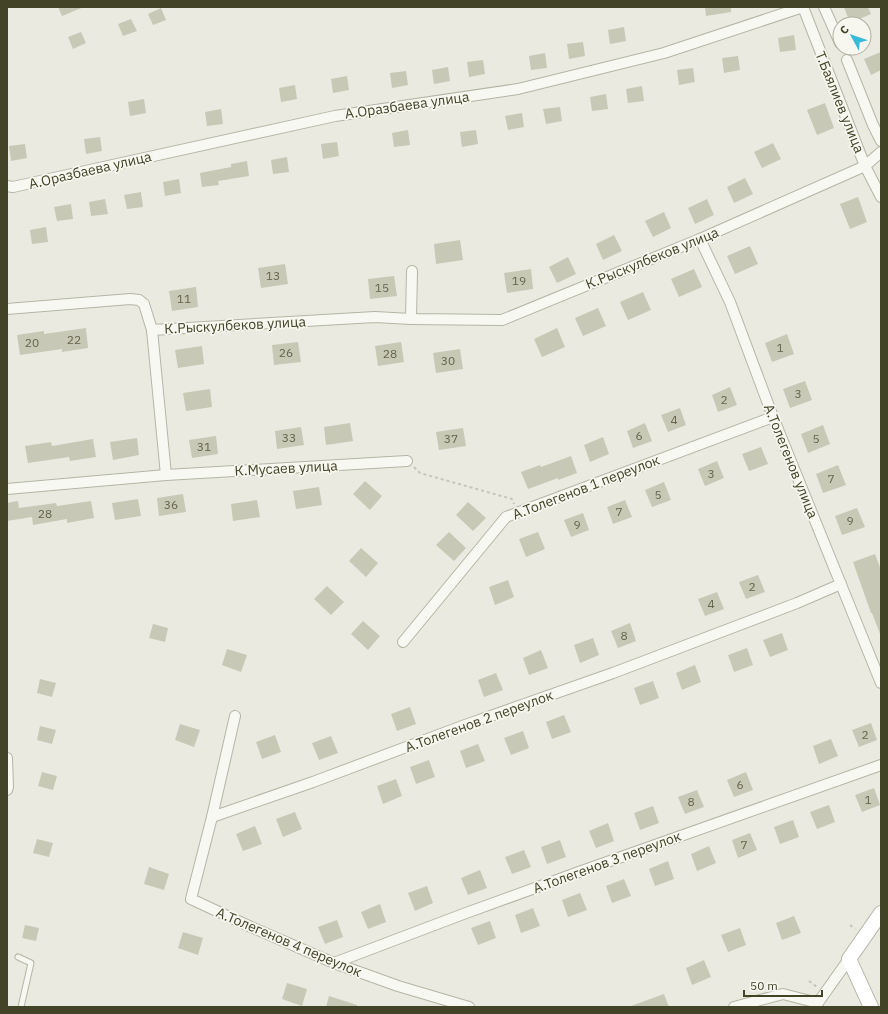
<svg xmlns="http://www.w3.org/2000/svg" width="888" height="1014" viewBox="0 0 888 1014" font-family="'IBM Plex Sans',sans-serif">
<rect width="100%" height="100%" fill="#eaeae0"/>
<!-- building -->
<g fill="#c8c8b7">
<polygon points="58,7 84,7 62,16"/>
<polygon points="705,7 731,7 731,12 706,16"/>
<polygon points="844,7 868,7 871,14 850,23"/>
<polygon points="161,8 166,20 153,25 148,14"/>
<polygon points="131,19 137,31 123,36 118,24"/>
<polygon points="624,27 626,41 610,44 608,30"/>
<polygon points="81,32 86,43 73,49 68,37"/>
<polygon points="794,35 796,50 780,52 778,38"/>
<polygon points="583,42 585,56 569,59 567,44"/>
<polygon points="881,52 881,70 871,75 864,59"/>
<polygon points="545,53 547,68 531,70 529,56"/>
<polygon points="738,56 740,70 724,73 722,58"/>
<polygon points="483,60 485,74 469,77 467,62"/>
<polygon points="448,67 450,81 434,84 432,70"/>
<polygon points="693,68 695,82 679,85 677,70"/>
<polygon points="406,71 408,85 392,88 390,73"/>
<polygon points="347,76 349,90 333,93 331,79"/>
<polygon points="295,85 297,99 281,102 279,88"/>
<polygon points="642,86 644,101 628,103 626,89"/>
<polygon points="606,94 608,109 592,111 590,97"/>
<polygon points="144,99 146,113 130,116 128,102"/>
<polygon points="825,103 834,128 817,135 807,110"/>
<polygon points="560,107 562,121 546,124 543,109"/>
<polygon points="221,109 223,124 207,126 205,112"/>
<polygon points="522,113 524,127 508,130 505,116"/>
<polygon points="408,130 410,145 394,147 392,133"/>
<polygon points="476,130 478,144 462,147 460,132"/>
<polygon points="100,137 102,151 86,154 84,139"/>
<polygon points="337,142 339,156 323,159 321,144"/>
<polygon points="773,143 781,159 762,168 754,152"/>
<polygon points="25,144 27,158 11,161 9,146"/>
<polygon points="287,157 289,172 273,174 271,160"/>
<polygon points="247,161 249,176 218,181 219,185 202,187 200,173 231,167 231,164"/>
<polygon points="745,178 753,194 734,203 727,187"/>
<polygon points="179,179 181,193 165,196 163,182"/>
<polygon points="141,192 143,207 127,209 124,195"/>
<polygon points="858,197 867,222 850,229 840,204"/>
<polygon points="105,199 108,214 91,216 89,202"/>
<polygon points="707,199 714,215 695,224 688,208"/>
<polygon points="71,204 73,219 57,221 54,207"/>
<polygon points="664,212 671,228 653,237 645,221"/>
<polygon points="46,227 48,242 32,244 30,230"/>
<polygon points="614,235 622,251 603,260 596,244"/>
<polygon points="460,240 463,260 436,264 434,244"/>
<polygon points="750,246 758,264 735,274 727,256"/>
<polygon points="568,257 576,274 557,283 549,267"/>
<polygon points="285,264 288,284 261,288 258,268"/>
<polygon points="531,269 533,289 507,293 504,273"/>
<polygon points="694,269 702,287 679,297 671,279"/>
<polygon points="394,276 397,296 370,299 368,279"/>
<polygon points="196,287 198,307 172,311 169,291"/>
<polygon points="643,292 651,310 628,320 620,302"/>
<polygon points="598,308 606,326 583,336 575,318"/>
<polygon points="86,328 88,348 62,352 62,349 20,355 17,335 44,331 44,334"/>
<polygon points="557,328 565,347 542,357 534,339"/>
<polygon points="787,334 794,354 772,362 765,343"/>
<polygon points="298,342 301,362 274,365 272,345"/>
<polygon points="401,342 404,362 378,366 375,346"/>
<polygon points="202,346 204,364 178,368 175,350"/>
<polygon points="460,349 463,369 436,373 433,353"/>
<polygon points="805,381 812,400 790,408 783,389"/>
<polygon points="730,387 737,405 718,412 712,395"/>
<polygon points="210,389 212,407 186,411 183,393"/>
<polygon points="680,408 686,425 668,432 661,415"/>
<polygon points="350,423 353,441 326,445 324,427"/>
<polygon points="645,423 652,441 633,448 627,431"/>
<polygon points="823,425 830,444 808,453 801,434"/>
<polygon points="301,427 304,445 277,449 275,431"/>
<polygon points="463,428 466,446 439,450 436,432"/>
<polygon points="216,436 218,454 192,458 189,440"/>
<polygon points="603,437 609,454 590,462 584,445"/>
<polygon points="137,438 139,455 113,460 110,442"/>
<polygon points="93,439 96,457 70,461 69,457 28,463 25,446 51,442 52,446"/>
<polygon points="761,447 768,464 749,471 742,454"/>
<polygon points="571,456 577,473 558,480 558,478 528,489 521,472 540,465 541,467"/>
<polygon points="717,461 724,478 705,486 698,469"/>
<polygon points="838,465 846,485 823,493 816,474"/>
<polygon points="365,481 382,496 370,510 353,494"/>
<polygon points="664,482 671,500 652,507 645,490"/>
<polygon points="319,487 322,505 296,509 293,491"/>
<polygon points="183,494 186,512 159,516 157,498"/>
<polygon points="138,499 141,516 115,520 112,503"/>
<polygon points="257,500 260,517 233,521 231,504"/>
<polygon points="625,500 632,517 613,524 607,507"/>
<polygon points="18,501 19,508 56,503 57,506 91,501 94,518 67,523 67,519 33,525 32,517 7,521 7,503"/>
<polygon points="468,502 486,518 473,531 456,515"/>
<polygon points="857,508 865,527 842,535 835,516"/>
<polygon points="583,513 589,530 571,537 564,520"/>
<polygon points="449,532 466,548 454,561 436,545"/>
<polygon points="538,532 545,549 526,557 519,539"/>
<polygon points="361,548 378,563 366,577 349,561"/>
<polygon points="875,554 881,570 880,634 872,613 871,613 853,562"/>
<polygon points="758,575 765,592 746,599 739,582"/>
<polygon points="508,580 514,597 495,605 489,587"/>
<polygon points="327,586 344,602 331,615 314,599"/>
<polygon points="717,592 724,609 705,616 698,599"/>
<polygon points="363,621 380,636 368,650 351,634"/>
<polygon points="630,623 636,641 618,648 611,631"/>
<polygon points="153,624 168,628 165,642 149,638"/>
<polygon points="782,633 788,650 770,657 763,640"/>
<polygon points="593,638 599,655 580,663 574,645"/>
<polygon points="747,648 753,665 734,672 728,655"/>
<polygon points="227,649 247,655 241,672 222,665"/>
<polygon points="541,650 548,668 529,675 523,658"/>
<polygon points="695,665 701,682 682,690 676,673"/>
<polygon points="496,673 503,690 484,697 478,680"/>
<polygon points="40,679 56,683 52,697 37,693"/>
<polygon points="653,681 659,698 640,705 634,688"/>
<polygon points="410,707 416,724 397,731 391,714"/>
<polygon points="564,715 571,732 552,739 546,722"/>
<polygon points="871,723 877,740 859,747 852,730"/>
<polygon points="180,724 200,730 194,747 175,740"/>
<polygon points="40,726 56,730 52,744 37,740"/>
<polygon points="523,731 529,748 511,755 504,738"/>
<polygon points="275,735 281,752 262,759 256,742"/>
<polygon points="331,736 338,753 319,760 312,743"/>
<polygon points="831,739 838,756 819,764 813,746"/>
<polygon points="478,744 485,761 466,768 460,751"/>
<polygon points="429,760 435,777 416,784 410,767"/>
<polygon points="42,772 57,776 53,790 38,786"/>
<polygon points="746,772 753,790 734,797 727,780"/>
<polygon points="396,779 402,796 383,804 377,786"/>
<polygon points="874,788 880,805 862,812 855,795"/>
<polygon points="697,790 704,807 685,814 678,797"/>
<polygon points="829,805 835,822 817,829 810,812"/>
<polygon points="653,806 659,823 640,830 634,813"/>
<polygon points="295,812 302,829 283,837 276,819"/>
<polygon points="793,820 799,837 780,844 774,827"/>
<polygon points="608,823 614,841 596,848 589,831"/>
<polygon points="255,826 262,844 243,851 236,834"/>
<polygon points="750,833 757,850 738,858 732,840"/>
<polygon points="37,839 53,843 49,857 33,853"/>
<polygon points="560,840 566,857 547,864 541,847"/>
<polygon points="709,846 716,863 697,871 691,854"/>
<polygon points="524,850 531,867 512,874 505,857"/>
<polygon points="668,861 674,879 655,886 649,869"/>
<polygon points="149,867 169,874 164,890 144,884"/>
<polygon points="480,870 487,888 468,895 461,878"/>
<polygon points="624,879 631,896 612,903 606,886"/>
<polygon points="427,886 433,903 415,911 408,893"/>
<polygon points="580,893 587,910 568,917 562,900"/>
<polygon points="380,904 386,922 368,929 361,912"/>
<polygon points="533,908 540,926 521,933 515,915"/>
<polygon points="794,916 801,933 782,940 776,923"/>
<polygon points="337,920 343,937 325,944 318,927"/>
<polygon points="490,921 496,938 478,945 471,928"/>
<polygon points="25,925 39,928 36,941 22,938"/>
<polygon points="740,928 746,945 728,952 721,935"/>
<polygon points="183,932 203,938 198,955 178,948"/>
<polygon points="704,960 711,977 692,985 686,968"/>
<polygon points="287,983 307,989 302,1006 282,999"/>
<polygon points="664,994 669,1007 631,1007 631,1006"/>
<polygon points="329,996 357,1005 357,1007 326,1007"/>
</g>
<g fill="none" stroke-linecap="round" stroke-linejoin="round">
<defs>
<polyline id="lane" points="18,957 31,963 21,1007"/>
<g id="street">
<polyline points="824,7 840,43"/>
<polyline points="847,60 873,125 881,141"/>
<polyline points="7,186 13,187 335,116 518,89 664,53 803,7 865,166 881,197"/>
<polyline points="700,239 730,302 773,417 881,683"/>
<polyline points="7,309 130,299 139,300 144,304 152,330 375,317 411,319 502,320 700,239 865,166 881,152"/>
<polyline points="411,319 412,271"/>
<polyline points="152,330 166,475"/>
<polyline points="7,489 166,475 407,461"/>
<polyline points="403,642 506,517 773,417"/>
<polyline points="235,716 212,817 313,782 465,725 613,673 797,603 841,584"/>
<polyline points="7,758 8,787 7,790"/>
<polyline points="212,817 191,899 251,927 334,963 398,986 469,1007"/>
<polyline points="334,963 466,913 579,872 881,765"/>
<polyline points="734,1007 783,994 818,1003"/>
<polyline points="815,1007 849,959"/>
</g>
<polyline id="secondary" points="871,1007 849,959 881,913"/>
</defs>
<!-- lane casing -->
<use href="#lane" stroke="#b5b5a5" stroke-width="7"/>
<!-- street casing -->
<use href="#street" stroke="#b5b5a5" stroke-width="12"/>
<!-- secondary casing -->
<use href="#secondary" stroke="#b5b5a5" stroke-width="16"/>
<!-- path -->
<g stroke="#c5c5ba" stroke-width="2" stroke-dasharray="3 3" stroke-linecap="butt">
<polyline points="414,467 420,473 512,499 514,504"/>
<polyline points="850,925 855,929"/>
<polyline points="809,981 817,987"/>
</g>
<!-- lane -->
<use href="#lane" stroke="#f8f8f3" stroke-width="5"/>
<!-- street -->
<use href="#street" stroke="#f8f8f3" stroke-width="10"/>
<!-- secondary -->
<use href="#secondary" stroke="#fff" stroke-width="14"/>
</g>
<g text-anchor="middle" stroke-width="3.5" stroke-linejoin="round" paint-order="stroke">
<!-- number labels -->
<g font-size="12" fill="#64644b">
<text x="273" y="280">13</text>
<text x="519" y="285">19</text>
<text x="382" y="292">15</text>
<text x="184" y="303">11</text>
<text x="74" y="344">22</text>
<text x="32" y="347">20</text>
<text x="780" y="352">1</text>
<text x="286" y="357">26</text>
<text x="390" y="358">28</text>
<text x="448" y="365">30</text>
<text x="798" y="398">3</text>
<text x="724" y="404">2</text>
<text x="674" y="424">4</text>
<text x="639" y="440">6</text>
<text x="289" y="442">33</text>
<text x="451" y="443">37</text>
<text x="816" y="443">5</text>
<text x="204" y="451">31</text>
<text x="711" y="478">3</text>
<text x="831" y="483">7</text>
<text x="658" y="499">5</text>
<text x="171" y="509">36</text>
<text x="619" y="516">7</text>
<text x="45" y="518">28</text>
<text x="850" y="525">9</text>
<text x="577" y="529">9</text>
<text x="752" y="591">2</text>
<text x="711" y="608">4</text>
<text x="624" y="640">8</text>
<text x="865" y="739">2</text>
<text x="740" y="789">6</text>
<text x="868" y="804">1</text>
<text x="691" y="806">8</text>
<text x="744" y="849">7</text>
</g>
<!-- street labels -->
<g font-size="14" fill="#434327" stroke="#f7f7f0">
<text transform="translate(840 102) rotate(68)" y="5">Т.Баялиев улица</text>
<text transform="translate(407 105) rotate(-8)" y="5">А.Оразбаева улица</text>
<text transform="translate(90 170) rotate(-13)" y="5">А.Оразбаева улица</text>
<text transform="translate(652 258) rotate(-22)" y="5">К.Рыскулбеков улица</text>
<text transform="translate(235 325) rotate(-3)" y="5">К.Рыскулбеков улица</text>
<text transform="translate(791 461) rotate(68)" y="5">А.Толегенов улица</text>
<text transform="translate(286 468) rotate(-3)" y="5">К.Мусаев улица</text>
<text transform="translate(586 487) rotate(-21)" y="5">А.Толегенов 1 переулок</text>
<text transform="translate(479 721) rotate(-20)" y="5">А.Толегенов 2 переулок</text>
<text transform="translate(607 862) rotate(-20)" y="5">А.Толегенов 3 переулок</text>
<text transform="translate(289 942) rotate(23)" y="5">А.Толегенов 4 переулок</text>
</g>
</g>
<!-- border -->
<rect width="888" height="1014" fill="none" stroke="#434327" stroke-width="16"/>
<!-- north arrow -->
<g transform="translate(852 36) rotate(310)"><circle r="19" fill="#f7f7f0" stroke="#afafa0"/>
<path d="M0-3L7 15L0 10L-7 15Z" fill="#3abada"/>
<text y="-6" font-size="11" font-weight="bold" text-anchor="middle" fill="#434327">С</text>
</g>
<!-- scale -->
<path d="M744 990v6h78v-6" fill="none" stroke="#434327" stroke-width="2"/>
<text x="750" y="990" font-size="12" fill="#434327" stroke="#f7f7f0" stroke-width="3" paint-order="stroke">50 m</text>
</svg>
